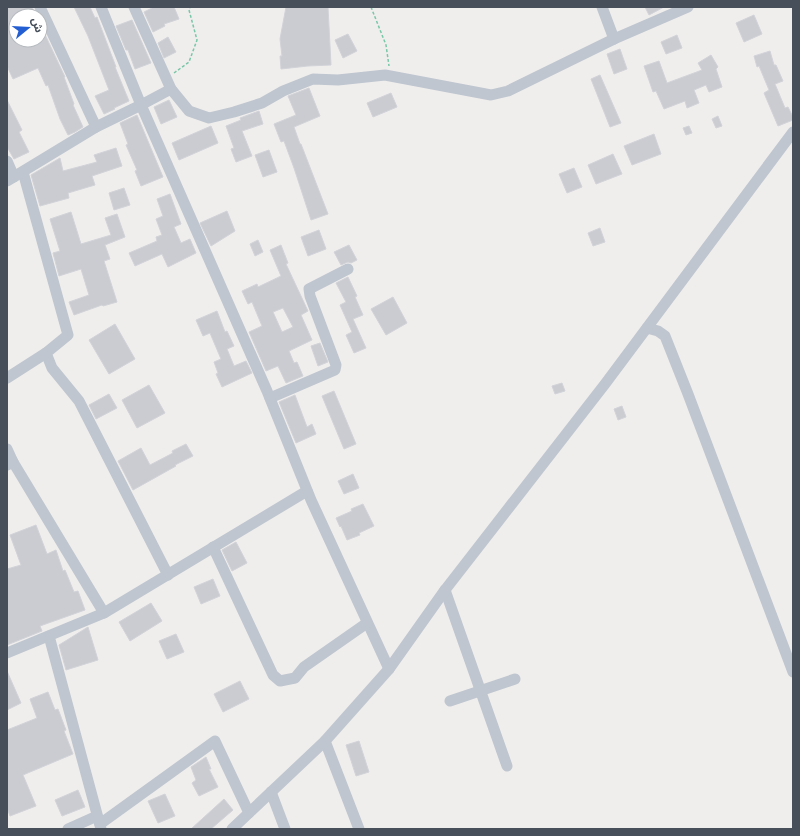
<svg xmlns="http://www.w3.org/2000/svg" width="800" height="836" viewBox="0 0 800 836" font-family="Overpass,'Noto Sans Arabic',sans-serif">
<rect width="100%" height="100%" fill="#f0eeed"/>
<!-- building -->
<g fill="#caccd2" stroke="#d2d3d9" fill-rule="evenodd">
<polygon points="7,7 32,7 36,16 16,16 16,40 40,40 40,24 65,77 64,77 74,104 73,105 83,127 75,132 68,135 60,119 48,85 46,86 38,68 13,79 7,66"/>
<polygon points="74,7 90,7 95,18 97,17 116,67 115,67 129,101 114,108 115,109 104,114 95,96 109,90 88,36"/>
<polygon points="154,7 174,7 179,19 164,24 165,26 153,32 144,12"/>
<polygon points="286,7 328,7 331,65 308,66 281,69 280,56 282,56 280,39"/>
<polygon points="645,7 664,7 649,15"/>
<polygon points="754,15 762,34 744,42 736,23"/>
<polygon points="132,20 151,63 135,69 128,50 126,50 116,26"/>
<polygon points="348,34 357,51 343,58 335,40"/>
<polygon points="677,35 682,48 666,54 661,42"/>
<polygon points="168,37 176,52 164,58 158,43"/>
<polygon points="620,49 627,69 614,74 607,54"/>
<polygon points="770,51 774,65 776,65 783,81 775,84 785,108 788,107 793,117 793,120 778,126 764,93 769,90 759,66 757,67 754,56"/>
<polygon points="711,55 718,67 716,69 722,87 709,92 706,85 694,90 699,103 687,108 685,101 664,109 656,91 653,92 644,66 659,61 667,83 702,70 698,63"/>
<polygon points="600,75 621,123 610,127 591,79"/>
<polygon points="309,88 320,116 294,127 300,144 301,144 328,214 311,220 294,168 284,141 281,142 274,124 296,115 288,96"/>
<polygon points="391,93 397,107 373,117 367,103"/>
<polygon points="7,100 22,130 19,132 29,152 14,159 7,147"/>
<polygon points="169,100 177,117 161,124 154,107"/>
<polygon points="259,111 263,124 242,131 252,156 236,162 231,149 234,148 226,126 241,120 240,118"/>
<polygon points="137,115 163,177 141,186 135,171 137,170 126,145 128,144 120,123"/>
<polygon points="718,116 722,126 716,128 712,119"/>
<polygon points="211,126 218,143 179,160 172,143"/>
<polygon points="689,126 692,133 686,135 683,128"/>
<polygon points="654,134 661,154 632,165 624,146"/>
<polygon points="116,148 122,166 92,176 95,185 68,193 69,198 40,206 31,175 60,158 63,171 97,162 94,155"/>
<polygon points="269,150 277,172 263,177 255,155"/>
<polygon points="613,154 622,174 596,184 588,165"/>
<polygon points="574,168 582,187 567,193 559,174"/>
<polygon points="124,188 130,205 114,210 109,193"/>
<polygon points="170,194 181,224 174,227 181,243 190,239 196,253 168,267 162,254 135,266 129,253 157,241 156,237 162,235 156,219 163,216 157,199"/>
<polygon points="227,211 235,231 211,246 200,223"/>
<polygon points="71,212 81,244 111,235 105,218 117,214 125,237 105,245 110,259 104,261 117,302 103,306 102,305 74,315 69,302 89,295 81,269 59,276 53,253 60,251 50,219"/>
<polygon points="600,228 605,242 593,246 588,233"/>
<polygon points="319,230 326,249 308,256 301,237"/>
<polygon points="258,240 263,252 255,256 250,244"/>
<path d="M 281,245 L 288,263 L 286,264 L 308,311 L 301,315 L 312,340 L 289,351 L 294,363 L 297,362 L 303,376 L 286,383 L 278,366 L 266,371 L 249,332 L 262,326 L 252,302 L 248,304 L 242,291 L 257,284 L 258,287 L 281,276 L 270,250 ZM 283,308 L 293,327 L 282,332 L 273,312 Z"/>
<polygon points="349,245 357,260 351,263 348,262 341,265 334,252"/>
<polygon points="348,277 357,296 355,297 363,315 353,319 366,348 354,353 346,335 352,332 340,305 346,302 336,283"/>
<polygon points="393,297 407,323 386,335 371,309"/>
<polygon points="217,311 225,332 227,331 234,346 227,349 234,366 246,361 252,373 222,387 216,374 218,373 214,362 221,359 210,333 203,336 196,320"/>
<polygon points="115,324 135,359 109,374 89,340"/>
<polygon points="320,343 328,362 318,366 311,346"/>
<polygon points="562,383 565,391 555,394 552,386"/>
<polygon points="149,385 165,413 137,428 122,400"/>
<polygon points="334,391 356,444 344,449 322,396"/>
<polygon points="109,394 117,408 96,419 89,405"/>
<polygon points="295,395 307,427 312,424 316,434 296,443 279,402"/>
<polygon points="622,406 626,417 618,420 614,409"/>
<polygon points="186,444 193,456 175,465 176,466 133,490 118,461 141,448 150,465 173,453 172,451"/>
<polygon points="353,474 359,488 344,494 338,481"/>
<polygon points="363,504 374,526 359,533 360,535 347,540 341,526 340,527 336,518 352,511 351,509"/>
<polygon points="36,525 47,554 56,550 63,571 65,570 74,592 78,591 85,610 40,626 42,631 7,645 7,569 21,565 10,535"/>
<polygon points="236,542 247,563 232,571 222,550"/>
<polygon points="213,579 220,596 201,604 194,587"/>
<polygon points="151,603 162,621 130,641 119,622"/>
<polygon points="88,627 98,660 66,670 59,645"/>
<polygon points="176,634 184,652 167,659 159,641"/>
<polygon points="7,671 21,703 7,710"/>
<polygon points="240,681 249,699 223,712 214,694"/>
<polygon points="48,692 55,710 58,709 66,730 64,731 73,754 23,775 36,806 10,816 7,808 7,730 37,718 30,699"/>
<polygon points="359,741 369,772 356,776 346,745"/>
<polygon points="206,757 211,769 209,769 218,787 199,796 192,783 196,780 191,767"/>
<polygon points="78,790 85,807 62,816 55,800"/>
<polygon points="165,794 175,816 158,823 148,801"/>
<polygon points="224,799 233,810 211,829 191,829"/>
</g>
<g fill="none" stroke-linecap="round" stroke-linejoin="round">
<!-- path -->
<g stroke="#78c7a9" stroke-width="1.5" stroke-dasharray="3 2" stroke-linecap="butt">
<polyline points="371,7 386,45 389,66"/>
<polyline points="174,73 189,62 197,40 189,10 190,7"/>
</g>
<!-- minor -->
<g stroke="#bfc6cf" stroke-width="11">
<polyline points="40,7 96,127"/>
<polyline points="101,7 141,105 267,391 311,500 389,669"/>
<polyline points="134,7 171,89 189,111 209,118 234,112 262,103 283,91 313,79 338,80 385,75 491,95 508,91 614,39 688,7"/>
<polyline points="602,7 614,39"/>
<polyline points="7,161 14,177"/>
<polyline points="23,172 68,335 46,353 52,368 79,401 168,575"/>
<polyline points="7,181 96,127 141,105 171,89"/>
<polyline points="647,328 658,331 665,336 688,394 793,672"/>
<polyline points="7,378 46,353"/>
<polyline points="270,398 335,370 336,365 310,296 309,289 348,269"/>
<polyline points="7,449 13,462"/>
<polyline points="7,465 13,462 104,613"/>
<polyline points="213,547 273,675 280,681 295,678 304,667 367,623"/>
<polyline points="445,590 507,766"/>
<polyline points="49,636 101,829"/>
<polyline points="7,653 104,613 307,491"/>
<polyline points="450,701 515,679"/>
<polyline points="325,741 359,829"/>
<polyline points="271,792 285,829"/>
<polyline points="100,824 215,741 249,813"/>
<polyline points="68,829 97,816"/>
<polyline points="232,829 325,741 389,669 445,590 605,384 793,132"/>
</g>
</g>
<!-- border -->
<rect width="800" height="836" fill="none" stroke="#474f5a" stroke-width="16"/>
<!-- north arrow -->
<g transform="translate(28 28) rotate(72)"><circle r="19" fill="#ffffff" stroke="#b5b9bd"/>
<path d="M0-3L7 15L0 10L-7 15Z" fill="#245ed3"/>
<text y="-6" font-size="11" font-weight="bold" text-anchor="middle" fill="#474f5a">ش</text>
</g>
</svg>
